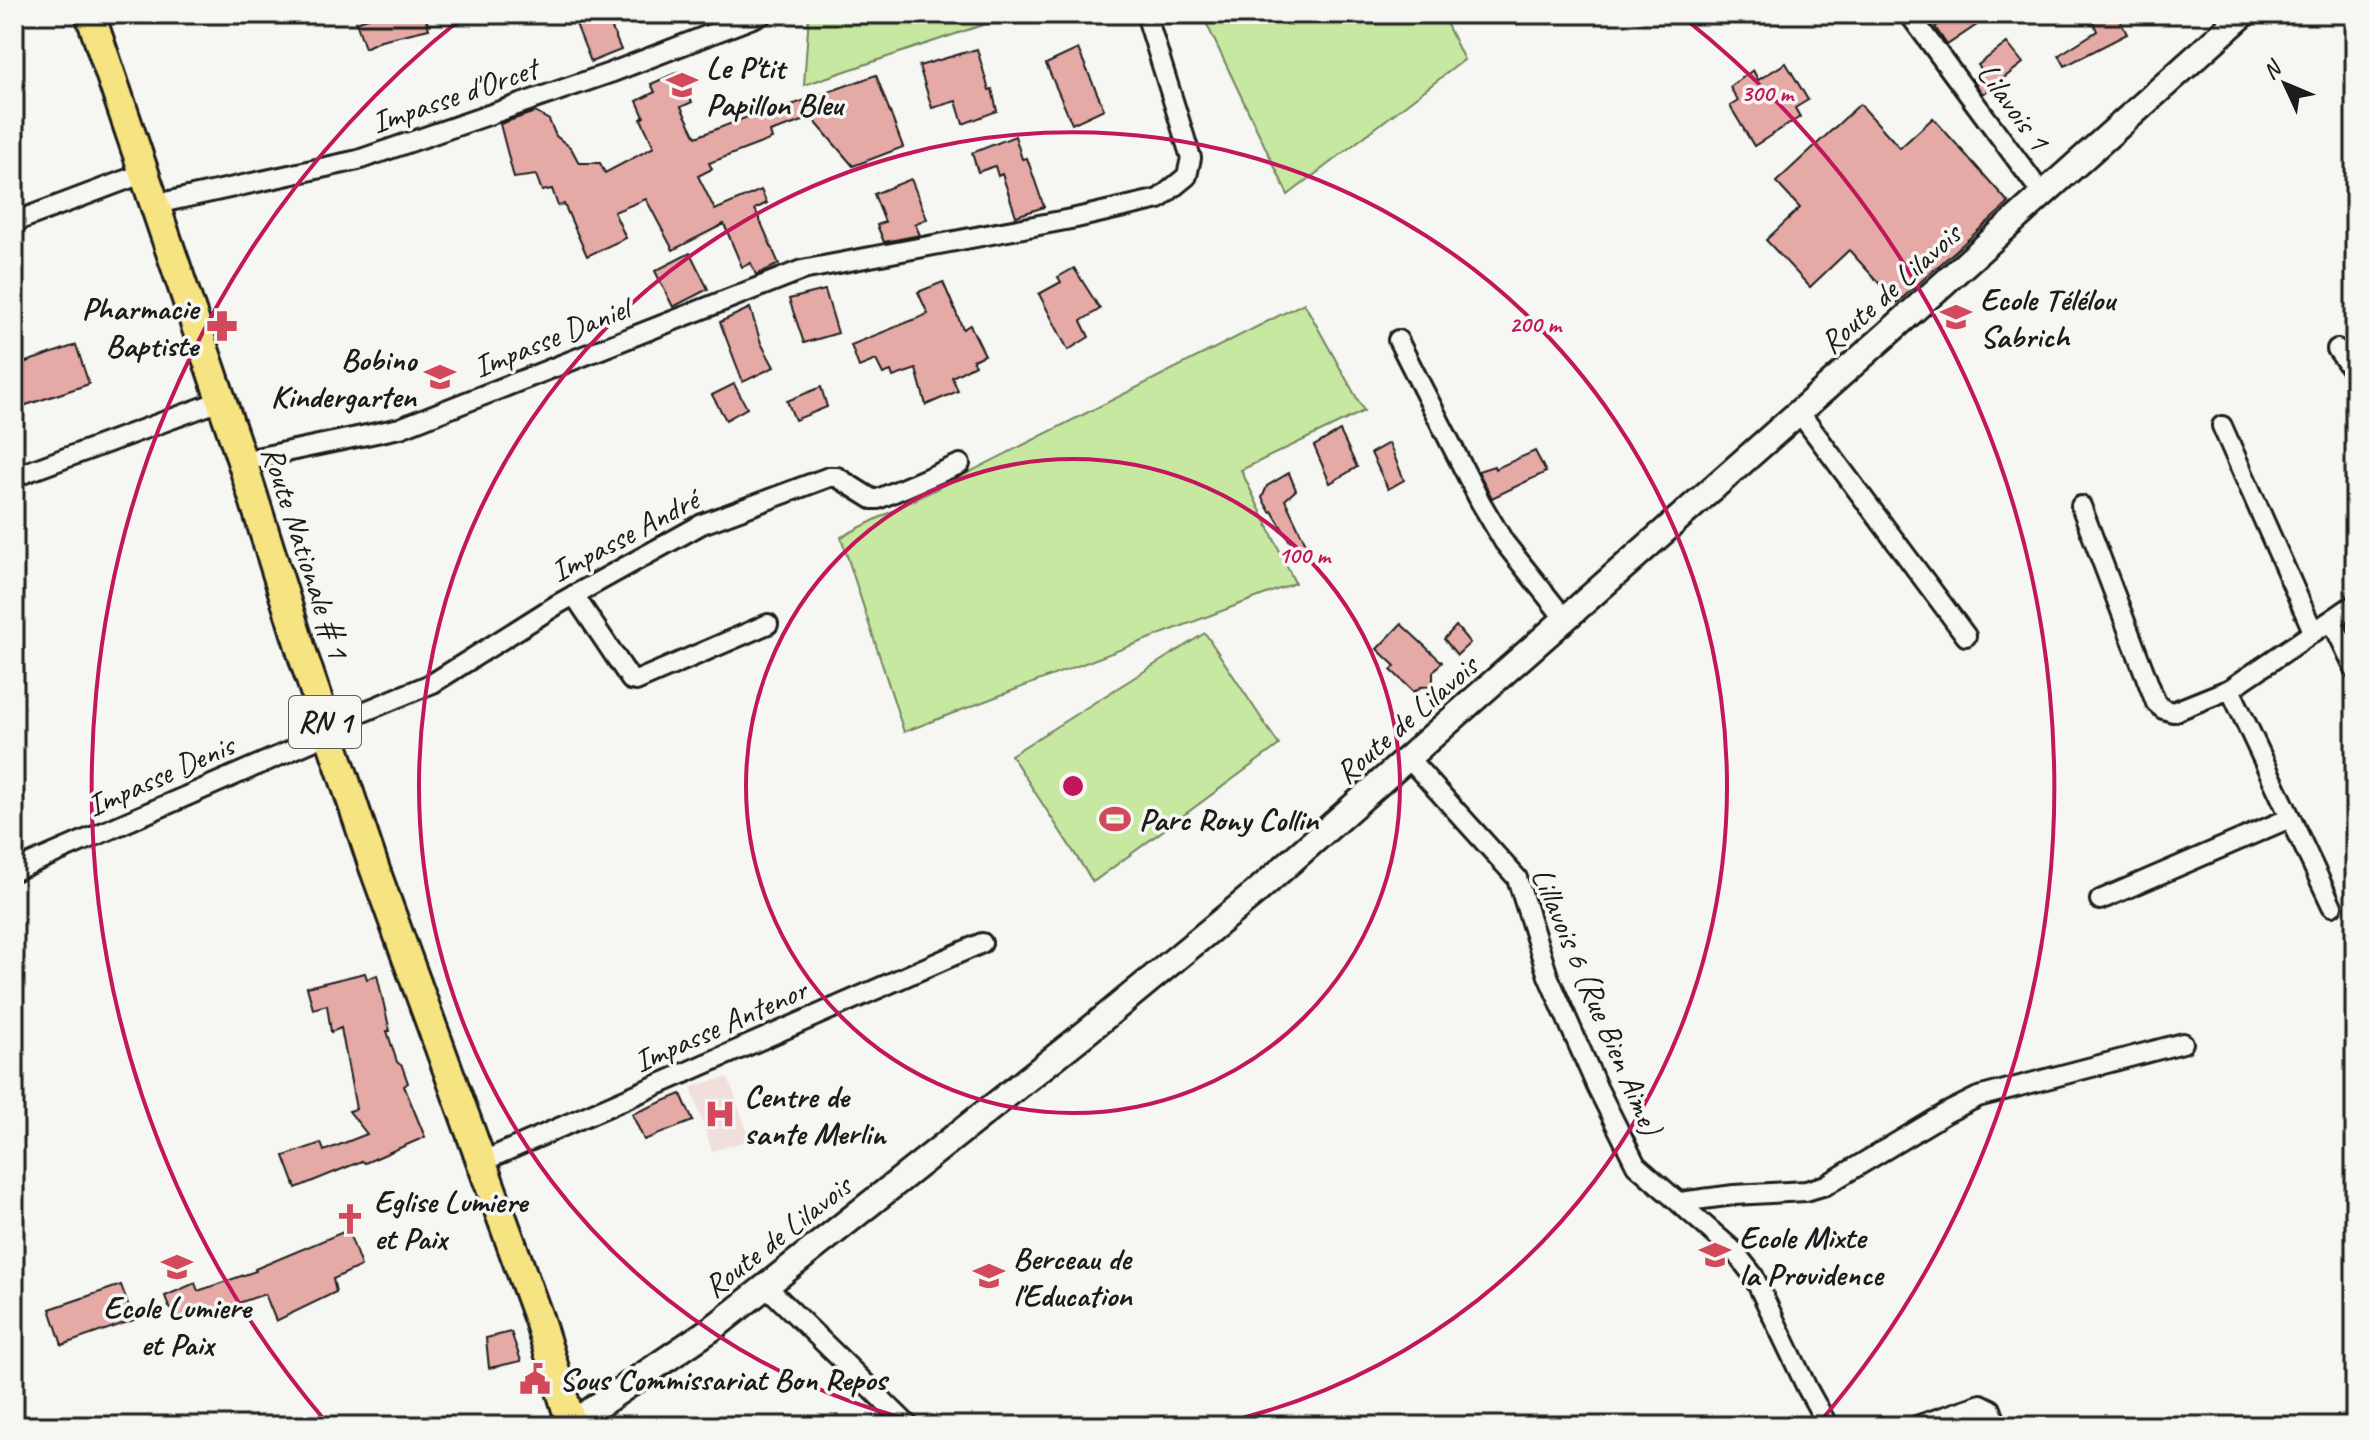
<svg xmlns="http://www.w3.org/2000/svg" width="2369" height="1440" viewBox="0 0 2369 1440" font-family="Caveat,sans-serif">
<rect width="100%" height="100%" fill="#f6f6f2"/>
<filter id="ink" filterUnits="userSpaceOnUse"><feTurbulence type="fractalNoise" baseFrequency=".0125" numOctaves="2"/><feDisplacementMap in="SourceGraphic" scale="16" xChannelSelector="R" yChannelSelector="G"/><feConvolveMatrix kernelMatrix="1 2 1 2 8 2 1 2 1" color-interpolation-filters="sRGB"/></filter>
<g filter="url(#ink)">
<!-- built -->
<polygon fill="#f1dfdb" points="728,1077 750,1140 712,1151 691,1087"/>
<!-- green -->
<g fill="#c6e8a1" stroke="#71825e" stroke-width="2">
<polygon points="809,14 1015,14 804,85"/>
<polygon points="1202,14 1442,14 1464,60 1288,195"/>
<polygon points="1304,303 1364,411 1241,470 1295,583 904,732 841,537"/>
<polygon points="1205,633 1279,745 1093,882 1011,755"/>
</g>
<!-- building -->
<g fill="#e5aaa5" stroke="#1c1c1c" stroke-width="2">
<polygon points="380,14 425,14 429,29 381,40 365,48 356,22"/>
<polygon points="572,14 606,14 621,50 591,62"/>
<polygon points="1954,14 1993,14 1947,45 1935,27"/>
<polygon points="2090,14 2117,14 2127,34 2065,66 2059,55 2097,31"/>
<polygon points="2007,43 2023,63 1983,94 1972,79 1983,72 1978,65"/>
<polygon points="977,49 989,90 992,89 997,111 963,124 956,101 932,108 919,66"/>
<polygon points="1078,49 1104,109 1072,124 1046,64"/>
<polygon points="1786,63 1808,100 1795,108 1800,117 1754,146 1730,106 1738,101 1730,87 1753,70 1758,80"/>
<polygon points="678,72 692,102 681,107 696,137 768,109 769,113 876,75 903,147 853,166 812,118 770,132 772,139 709,163 712,169 698,176 715,210 761,190 767,203 755,209 779,264 756,275 751,263 742,267 724,224 673,250 646,199 614,212 626,238 587,256 564,204 558,206 552,189 542,191 536,175 514,178 500,124 535,112 549,120 556,136 571,148 579,163 600,163 605,173 654,147 641,119 644,117 637,101 655,92 651,84"/>
<polygon points="1860,104 1900,148 1933,118 2009,203 1897,303 1849,250 1810,287 1766,240 1800,208 1776,182"/>
<polygon points="1015,136 1022,159 1027,158 1044,207 1016,216 1002,174 998,176 995,166 978,172 972,153"/>
<polygon points="911,179 927,219 915,224 920,235 884,242 877,225 885,222 874,194"/>
<polygon points="690,253 708,289 673,307 655,271"/>
<polygon points="1074,268 1100,309 1081,321 1089,337 1068,350 1039,294 1061,282 1058,277"/>
<polygon points="943,282 963,329 970,325 985,355 973,360 975,365 952,377 958,391 926,405 916,369 893,377 891,371 883,374 876,360 859,367 851,345 928,314 918,292"/>
<polygon points="825,290 838,333 804,343 789,299"/>
<polygon points="750,308 761,343 774,367 743,382 720,322"/>
<polygon points="76,345 89,384 14,409 14,366"/>
<polygon points="734,384 747,408 726,420 712,395"/>
<polygon points="821,387 827,407 795,420 787,401"/>
<polygon points="1340,431 1357,467 1330,483 1314,446"/>
<polygon points="1389,443 1404,480 1388,489 1371,453"/>
<polygon points="1535,451 1546,472 1492,498 1478,471 1494,466 1495,469"/>
<polygon points="1289,473 1296,490 1285,500 1306,544 1295,550 1272,511 1270,512 1262,498 1267,486"/>
<polygon points="1401,624 1442,662 1433,672 1433,686 1421,687 1414,692 1391,670 1395,666 1377,649"/>
<polygon points="1456,626 1470,643 1457,655 1444,639"/>
<polygon points="365,973 367,979 377,975 390,1031 387,1031 397,1062 402,1066 408,1083 404,1086 425,1137 365,1163 362,1161 296,1188 284,1156 321,1143 324,1151 367,1134 349,1111 356,1109 341,1028 331,1032 327,1005 313,1009 307,987"/>
<polygon points="681,1094 693,1121 644,1140 632,1114"/>
<polygon points="348,1230 361,1266 333,1279 336,1292 276,1321 265,1294 212,1312 210,1308 181,1319 169,1307 165,1296 195,1283 198,1291 256,1271 255,1269"/>
<polygon points="121,1285 134,1320 62,1345 50,1309"/>
<polygon points="511,1332 521,1361 489,1368 486,1338"/>
</g>
<g fill="none" stroke-linecap="round" stroke-linejoin="round">
<defs>
<g id="minor">
<polyline points="1909,14 2043,195"/>
<polyline points="156,204 358,160 610,73 763,14"/>
<polyline points="14,222 144,173"/>
<polyline points="1398,340 1481,503 1504,542 1565,619"/>
<polyline points="2337,349 2355,374"/>
<polyline points="1799,412 1966,636"/>
<polyline points="2222,426 2313,631"/>
<polyline points="242,461 400,428 802,270 1076,218 1159,199 1187,176 1191,158 1146,14"/>
<polyline points="14,477 220,401"/>
<polyline points="2081,506 2156,703 2163,709 2173,712 2230,689"/>
<polyline points="574,595 631,680 636,681 768,624"/>
<polyline points="2332,621 2355,669"/>
<polyline points="327,727 433,683 558,604 702,524 829,477 837,477 872,499 878,499 960,464"/>
<polyline points="1409,759 1517,878 1548,976 1597,1087 1636,1165 1734,1251 1753,1275 1807,1388 1828,1426"/>
<polyline points="14,871 329,734"/>
<polyline points="2100,900 2290,818"/>
<polyline points="2332,906 2230,689 2355,604"/>
<polyline points="481,1162 982,943"/>
<polyline points="1680,1202 1734,1195 1806,1191 1826,1185 1946,1113 1978,1097 2183,1043"/>
<polyline points="765,1285 909,1426"/>
<polyline points="1916,1426 1981,1404 1991,1409 1997,1426"/>
</g>
<polyline id="secondary" points="571,1424 717,1325 1088,1031 1254,894 1885,336 2244,14"/>
<polyline id="primary" points="90,14 242,461 304,659 375,870 539,1320 572,1426"/>
</defs>
<!-- minor casing -->
<use href="#minor" stroke="#1c1c1c" stroke-width="24"/>
<!-- secondary casing -->
<use href="#secondary" stroke="#1c1c1c" stroke-width="30"/>
<!-- primary casing -->
<use href="#primary" stroke="#1c1c1c" stroke-width="34"/>
<!-- minor -->
<use href="#minor" stroke="#f6f6f2" stroke-width="18"/>
<!-- secondary -->
<use href="#secondary" stroke="#f6f6f2" stroke-width="24"/>
<!-- primary -->
<use href="#primary" stroke="#f6e381" stroke-width="28"/>
</g>
</g>
<!-- distance rings -->
<g fill="none" stroke="#c2185b" stroke-width="4">
<circle cx="1073" cy="786" r="327"/>
<path d="M937 1426A654 654 0 1 1 1209 1426"/>
<path d="M327 1423A981 981 0 0 1 462 18M1684 18A981 981 0 0 1 1819 1423"/>
</g>
<!-- icons -->
<defs>
<symbol id="school-bare" viewBox="-9 -9 18 18"><path d="M0-5L7-2L0 1L-7-2ZM-4 1L0 2.5L4 1V4Q0 6-4 4Z" fill="#d1495b" stroke="#f6f6f2" stroke-width="2.5" paint-order="stroke"/></symbol>
<symbol id="pharmacy-bare" viewBox="-9 -9 18 18"><path d="M-2-6h4v4h4v4h-4v4h-4v-4h-4v-4h4Z" fill="#d1495b" stroke="#f6f6f2" stroke-width="2.5" paint-order="stroke"/></symbol>
<symbol id="stadium-bare" viewBox="-9 -9 18 18"><path d="M0-5a6.5 5 0 1 0 0 10a6.5 5 0 1 0 0-10ZM-3.5-1.8h7v3.6h-7Z" fill="#d1495b" stroke="#f6f6f2" stroke-width="2.5" paint-order="stroke"/></symbol>
<symbol id="hospital-bare" viewBox="-9 -9 18 18"><path d="M-5-5h3v3.5h4V-5h3V5h-3V1.5h-4V5h-3Z" fill="#d1495b" stroke="#f6f6f2" stroke-width="2.5" paint-order="stroke"/></symbol>
<symbol id="church-bare" viewBox="-9 -9 18 18"><path d="M-1.2-6h2.4v3.5h3.3v2.4h-3.3V6h-2.4V-.1h-3.3v-2.4h3.3Z" fill="#d1495b" stroke="#f6f6f2" stroke-width="2.5" paint-order="stroke"/></symbol>
<symbol id="civic-bare" viewBox="-9 -9 18 18"><path d="M-.6-6.5H3V-4.5H.6V-3L4-1V1h2V6H-6V1h2V-1L-.6-3ZM-1.2 2.5V6h2.4V2.5Z" fill="#d1495b" stroke="#f6f6f2" stroke-width="2.5" paint-order="stroke"/></symbol>
</defs>
<g fill-rule="evenodd">
<use href="#school-bare" x="660" y="63" width="44" height="44"/>
<use href="#school-bare" x="1934" y="295" width="44" height="44"/>
<use href="#pharmacy-bare" x="200" y="304" width="44" height="44"/>
<use href="#school-bare" x="418" y="355" width="44" height="44"/>
<use href="#stadium-bare" x="1093" y="797" width="44" height="44"/>
<use href="#hospital-bare" x="698" y="1092" width="44" height="44"/>
<use href="#church-bare" x="328" y="1197" width="44" height="44"/>
<use href="#school-bare" x="1693" y="1233" width="44" height="44"/>
<use href="#school-bare" x="155" y="1245" width="44" height="44"/>
<use href="#school-bare" x="967" y="1254" width="44" height="44"/>
<use href="#civic-bare" x="513" y="1357" width="44" height="44"/>
</g>
<g text-anchor="middle" stroke-width="7" stroke-linejoin="round" paint-order="stroke">
<!-- shield labels -->
<rect fill="#f6f6f2" stroke="#5d5d5c" stroke-width="2" x="289" y="696" width="72" height="52" rx="6"/>
<g font-size="30" font-weight="bold" fill="#1c1c1c">
<text x="325" y="732">RN 1</text>
</g>
<!-- poi labels -->
<g font-size="32" font-weight="bold" fill="#1c1c1c" stroke="#f6f6f2" text-anchor="start">
<text x="706" y="78">Le P'tit<tspan x="706" dy="37">Papillon Bleu</tspan></text>
<text x="1980" y="310">Ecole Télélou<tspan x="1980" dy="37">Sabrich</tspan></text>
<text x="198" y="319" text-anchor="end">Pharmacie<tspan x="198" dy="37">Baptiste</tspan></text>
<text x="416" y="370" text-anchor="end">Bobino<tspan x="416" dy="37">Kindergarten</tspan></text>
<text x="1139" y="830">Parc Rony Collin</text>
<text x="744" y="1107">Centre de<tspan x="744" dy="37">sante Merlin</tspan></text>
<text x="374" y="1212">Eglise Lumiere<tspan x="374" dy="37">et Paix</tspan></text>
<text x="1739" y="1248">Ecole Mixte<tspan x="1739" dy="37">la Providence</tspan></text>
<text x="1013" y="1269">Berceau de<tspan x="1013" dy="37">l'Education</tspan></text>
<text x="177" y="1318" text-anchor="middle">Ecole Lumiere<tspan x="177" dy="37">et Paix</tspan></text>
<text x="559" y="1390">Sous Commissariat Bon Repos</text>
</g>
<!-- street labels -->
<g font-size="32" fill="#1c1c1c" stroke="#f6f6f2">
<text transform="translate(454 95) rotate(-19)" y="11">Impasse d'Orcet</text>
<text transform="translate(2014 106) rotate(54)" y="11">Lilavois 1</text>
<text transform="translate(1890 288) rotate(-42)" y="11">Route de Lilavois</text>
<text transform="translate(551 337) rotate(-22)" y="11">Impasse Daniel</text>
<text transform="translate(624 535) rotate(-28)" y="11">Impasse André</text>
<text transform="translate(306 552) rotate(72)" y="11">Route Nationale # 1</text>
<text transform="translate(1406 719) rotate(-41)" y="11">Route de Lilavois</text>
<text transform="translate(160 775) rotate(-24)" y="11">Impasse Denis</text>
<text transform="translate(1597 1001) rotate(67)" y="11">Lillavois 6 (Rue Bien Aime)</text>
<text transform="translate(720 1025) rotate(-24)" y="11">Impasse Antenor</text>
<text transform="translate(777 1236) rotate(-38)" y="11">Route de Lilavois</text>
</g>
</g>
<circle cx="1073" cy="786" r="12" fill="#c2185b" stroke="#f6f6f2" stroke-width="4"/>
<g font-size="24" text-anchor="middle" font-weight="bold" fill="#c2185b" stroke="#f6f6f2" stroke-width="7" stroke-linejoin="round" paint-order="stroke">
<text x="1767" y="101">300 m</text>
<text x="1535" y="332">200 m</text>
<text x="1304" y="563">100 m</text>
</g>
<!-- margin -->
<rect width="2369" height="1440" fill="none" stroke="#f6f6f2" stroke-width="48"/>
<rect x="24" y="24" width="2321" height="1392" fill="none" stroke="#1c1c1c" stroke-width="3" filter="url(#ink)"/>
<!-- north arrow -->
<g transform="translate(2285 84) rotate(314)" stroke="#f6f6f2" stroke-width="6" paint-order="stroke">
<path d="M0-6L14 30L0 20L-14 30Z" fill="#1c1c1c"/>
<text y="-12" font-size="22" font-weight="bold" text-anchor="middle" fill="#1c1c1c">N</text>
</g>
</svg>
